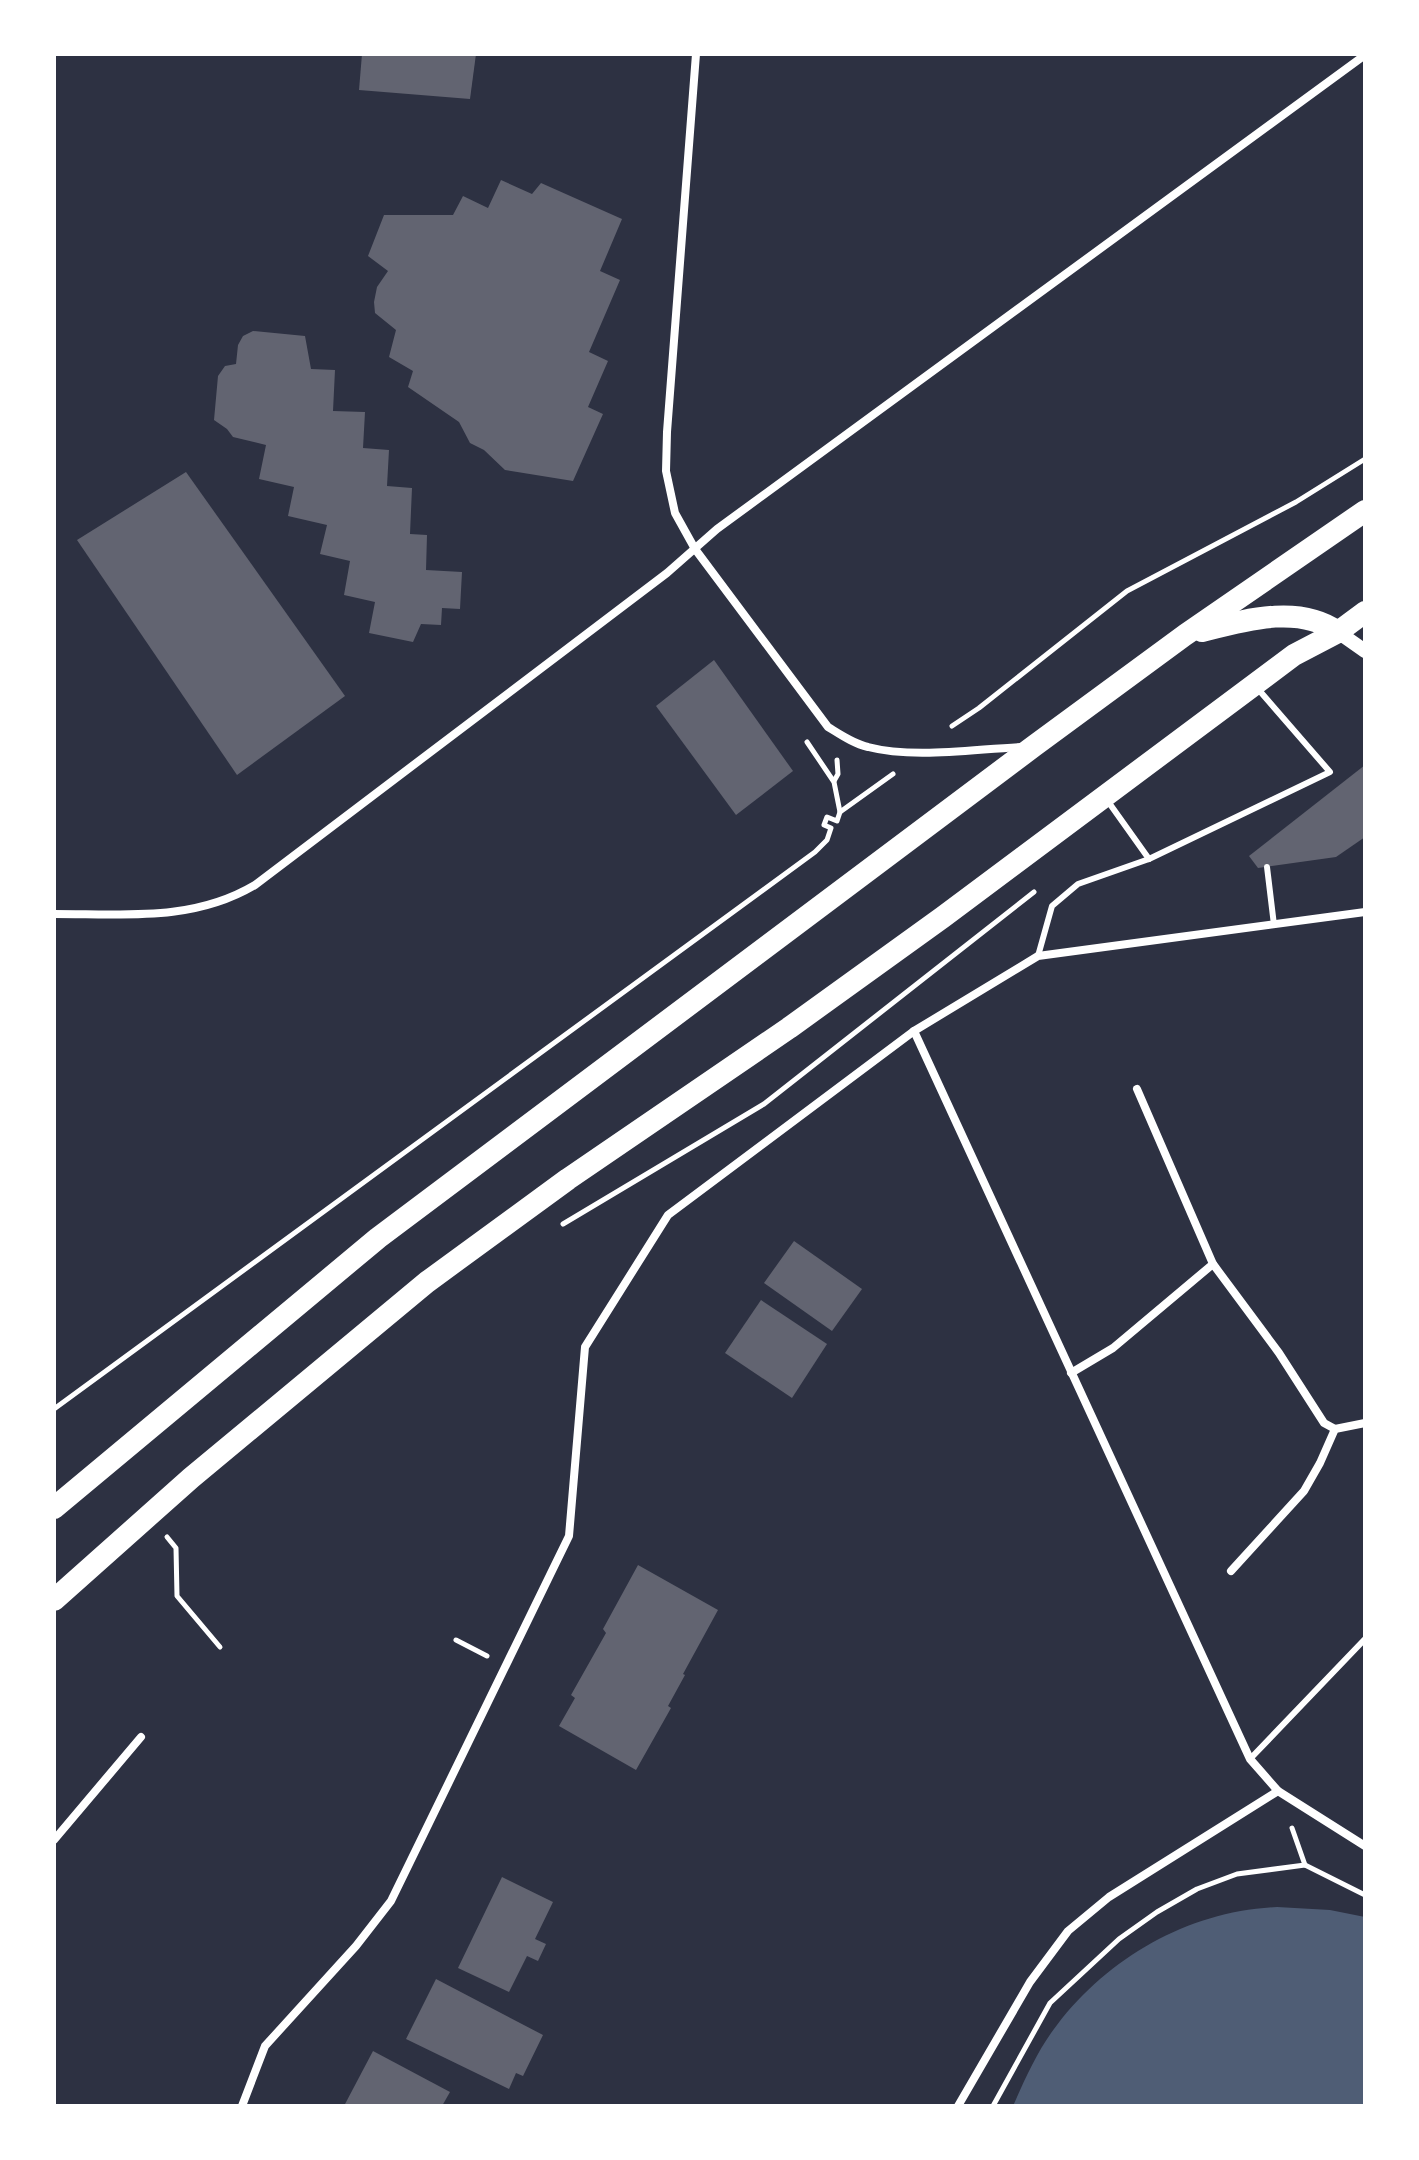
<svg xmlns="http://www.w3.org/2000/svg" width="1419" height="2160" viewBox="0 0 1419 2160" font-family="Lato,sans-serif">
<rect width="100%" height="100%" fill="#2d3142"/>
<!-- water -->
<path fill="#4f5d75" d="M 1277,1907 L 1330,1910 L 1365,1917 L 1365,2106 L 1013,2106 C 1025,2079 1038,2049 1057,2025 C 1110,1956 1190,1911 1277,1907 Z"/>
<!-- building -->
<g fill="#626471">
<polygon points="362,54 476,54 470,99 359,90"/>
<polygon points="501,180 532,194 541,183 622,219 600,271 620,280 589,352 608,361 588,407 603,414 573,481 505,470 484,450 470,443 459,422 408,387 413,371 389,357 396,330 375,313 374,302 377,287 388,271 368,256 384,215 453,215 463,196 488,208"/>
<polygon points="253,331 305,336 311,369 335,370 333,411 365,412 363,448 389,450 387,486 412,488 410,534 427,535 426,570 462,572 460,609 442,608 441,625 421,624 413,642 369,633 375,602 344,595 350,561 320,554 327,525 288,516 294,487 259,479 266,445 233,437 227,429 214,420 218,376 225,366 236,364 238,345 243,336"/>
<polygon points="186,472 345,696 237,775 77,540"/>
<polygon points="714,660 793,771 736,815 656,706"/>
<polygon points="1365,765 1365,837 1336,857 1258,868 1249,856"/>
<polygon points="794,1241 862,1289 832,1331 764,1283"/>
<polygon points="761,1300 827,1344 792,1398 725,1353"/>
<polygon points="638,1565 718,1610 683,1674 685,1675 668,1706 671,1708 636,1770 559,1726 575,1698 571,1695 606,1633 603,1629"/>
<polygon points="502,1877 553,1902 535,1939 546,1944 538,1961 527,1956 509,1992 458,1968"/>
<polygon points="436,1979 543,2035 523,2076 516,2073 509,2089 406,2039"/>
<polygon points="373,2051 450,2092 442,2106 344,2106"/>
</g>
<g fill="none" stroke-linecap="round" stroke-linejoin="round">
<!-- path -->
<g stroke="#fff" stroke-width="5">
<polyline points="952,726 979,708 1127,591 1296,502 1365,459"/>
<polyline points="807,742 834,782 840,812"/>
<polyline points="834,781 838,774 837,760"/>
<polyline points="563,1224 764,1104 1034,892"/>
<polyline points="54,1409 815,852 827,840 831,828 824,825 827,817 837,821 840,812 893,774"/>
<polyline points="167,1537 176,1548 177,1596 220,1647"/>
<polyline points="456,1640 487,1656"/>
<polyline points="1305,1865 1365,1895"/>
<polyline points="993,2106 1050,2003 1119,1939 1157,1912 1197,1889 1237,1874 1305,1865 1292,1828"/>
</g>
<!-- service -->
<g stroke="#fff" stroke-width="6">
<polyline points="1107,800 1149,859"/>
<polyline points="1267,867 1274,925"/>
<polyline points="1038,956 1052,906 1078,884 1149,859 1330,772 1258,689"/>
<polyline points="1250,1759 1365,1639"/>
</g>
<!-- minor -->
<g stroke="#fff" stroke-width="8">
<path d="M 696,54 L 667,432 L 666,471 L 675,513 L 695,549 L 828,727 C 841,735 854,744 868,747 C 914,759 974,749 1021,747"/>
<path d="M 54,914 C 124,914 193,922 255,885 L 667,573 L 717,529 L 1365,55"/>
<polyline points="914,1031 1250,1759 1278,1791 1365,1846"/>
<polyline points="1137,1089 1213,1264 1279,1353 1324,1423 1335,1429"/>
<polyline points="1071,1373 1113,1348 1213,1264"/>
<polyline points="1231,1571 1304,1491 1320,1463 1335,1429 1365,1423"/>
<polyline points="54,1840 141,1737"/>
<polyline points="242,2106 265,2046 356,1946 391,1901 569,1536 585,1347 668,1215 914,1031 1038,956 1365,912"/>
<polyline points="958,2106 1030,1982 1068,1931 1109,1897 1278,1791"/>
</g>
<!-- tertiary -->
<polyline stroke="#fff" stroke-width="14" points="1338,632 1365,651"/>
<!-- trunk -->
<g stroke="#fff" stroke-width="22">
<path d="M 1202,631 C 1245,620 1299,604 1338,632"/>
<polyline points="54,1508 378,1238 1034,746 1185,635 1365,511"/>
<polyline points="54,1600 191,1478 427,1282 568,1179 789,1028 943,917 1294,655 1338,632 1365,612"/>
</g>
</g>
<!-- border -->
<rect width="1419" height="2160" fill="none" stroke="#ffffff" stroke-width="112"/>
</svg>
